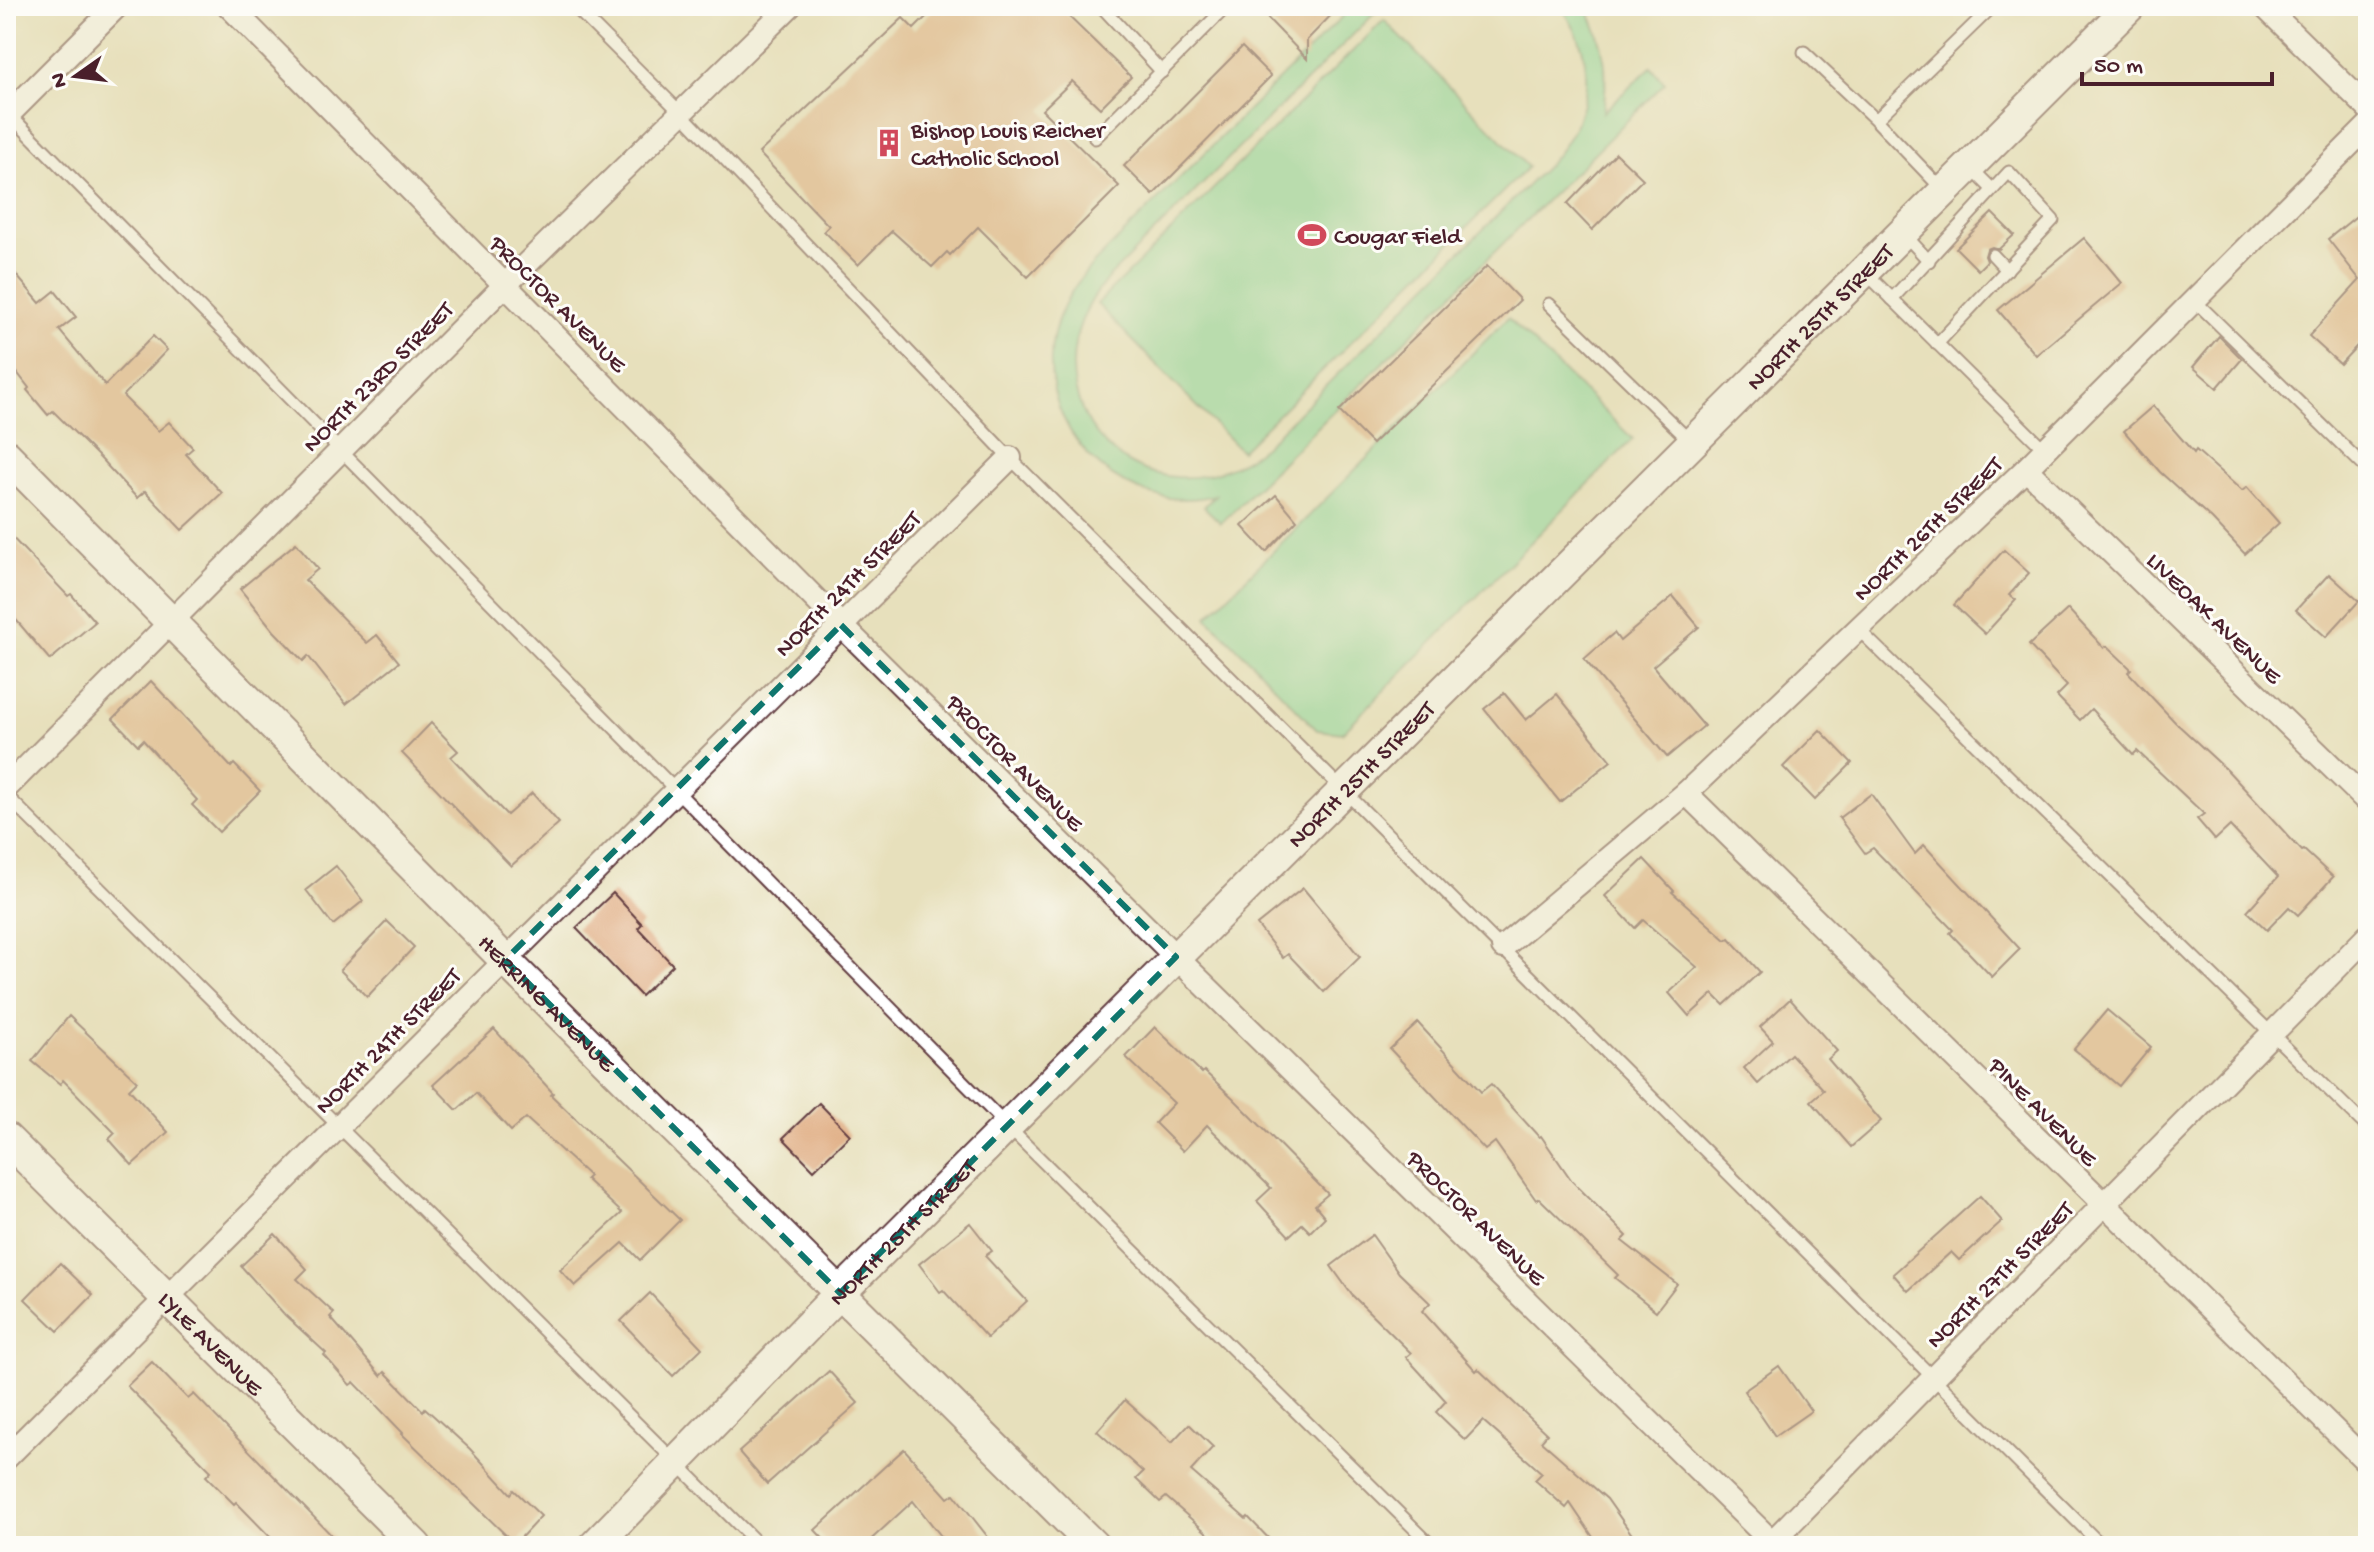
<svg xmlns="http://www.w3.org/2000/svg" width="2374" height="1552" viewBox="0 0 2374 1552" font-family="'Gochi Hand',sans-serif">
<rect width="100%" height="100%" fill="#fdfcf7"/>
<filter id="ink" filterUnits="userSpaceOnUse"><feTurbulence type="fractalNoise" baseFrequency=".0125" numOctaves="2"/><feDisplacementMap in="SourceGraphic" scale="16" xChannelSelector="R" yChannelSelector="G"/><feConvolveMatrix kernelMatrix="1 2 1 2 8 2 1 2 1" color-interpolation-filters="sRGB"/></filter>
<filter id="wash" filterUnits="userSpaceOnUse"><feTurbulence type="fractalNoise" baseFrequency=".006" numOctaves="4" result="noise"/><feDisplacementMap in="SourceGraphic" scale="32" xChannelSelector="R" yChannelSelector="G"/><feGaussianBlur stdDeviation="1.8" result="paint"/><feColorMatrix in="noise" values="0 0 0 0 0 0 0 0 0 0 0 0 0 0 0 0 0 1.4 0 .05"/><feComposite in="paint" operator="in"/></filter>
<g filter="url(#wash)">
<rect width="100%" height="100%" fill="#e7e0bc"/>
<!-- green -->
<g fill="#81d79b" stroke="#667b63" stroke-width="2">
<path d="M 1353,6 L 1382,6 L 1108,278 C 1007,397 1145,541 1264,447 L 1551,162 C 1592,115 1600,58 1560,6 L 1586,6 C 1605,45 1609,69 1603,112 L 1651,67 L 1665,83 L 1221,523 L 1204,507 L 1215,495 C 1131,517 1047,442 1051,357 C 1052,321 1069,290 1093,264 Z"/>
<polygon points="1384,20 1528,167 1241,451 1097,304"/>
<polygon points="1508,318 1633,439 1342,733 1317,730 1207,617"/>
</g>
<g id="blocks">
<!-- building -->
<g fill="#dea87b">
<polygon points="937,6 1058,6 1131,77 1100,108 1072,81 1042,110 1119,186 1028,277 978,227 950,255 947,252 932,267 892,231 858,265 824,231 829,226 759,153 903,18 914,29"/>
<polygon points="1256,6 1340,6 1307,40 1307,59"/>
<polygon points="1242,47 1271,76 1153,195 1124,166"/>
<polygon points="1616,153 1643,179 1592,230 1567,204"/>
<polygon points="1992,213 2014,235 1999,249 1992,247 1987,249 1985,256 1987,261 1978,270 1956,248"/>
<polygon points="2359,214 2368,226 2368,334 2340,364 2309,336 2360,280 2328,239"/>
<polygon points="2084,238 2122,283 2036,355 1998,310"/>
<polygon points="6,263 40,303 55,291 76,317 59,330 105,385 153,336 167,350 123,396 158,431 169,422 193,448 186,454 222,493 182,530 145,491 137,498 100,458 53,411 48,415 27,390 29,388 6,358"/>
<polygon points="1487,266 1520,300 1372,444 1339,411"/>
<polygon points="2219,336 2242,359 2217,388 2193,367"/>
<polygon points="2153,406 2194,453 2196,450 2242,491 2247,487 2279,523 2245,554 2212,519 2160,472 2124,431"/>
<polygon points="1276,495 1297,520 1266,552 1242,526"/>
<polygon points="6,531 68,596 71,594 95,622 50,660 6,608"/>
<polygon points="296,543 318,569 305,580 367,643 377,635 399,662 346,704 308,656 303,661 274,631 240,589"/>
<polygon points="2004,550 2029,573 2009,595 2016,600 1985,634 1954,605"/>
<polygon points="2329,574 2359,601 2326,637 2296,610"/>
<polygon points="1673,596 1699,627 1653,666 1704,726 1667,757 1584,659 1614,633 1620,641"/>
<polygon points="2068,609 2104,648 2107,646 2131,669 2128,672 2175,722 2228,771 2302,851 2304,850 2333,877 2298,915 2289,907 2267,930 2247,911 2278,877 2230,826 2215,840 2197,819 2204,814 2137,751 2133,755 2091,709 2080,720 2057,696 2067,686 2029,645"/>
<polygon points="151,681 231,767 234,764 260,791 219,832 192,805 197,800 143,740 138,745 113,719"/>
<polygon points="1504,693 1526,720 1557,694 1611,761 1560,802 1484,709"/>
<polygon points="431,723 458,751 451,757 507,815 532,793 559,823 511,866 402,753"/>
<polygon points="1820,730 1852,763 1815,800 1783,767"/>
<polygon points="1871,794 1915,854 1924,845 2020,949 1992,977 1950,933 1953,930 1873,848 1865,853 1839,818"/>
<polygon points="1644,859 1674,891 1672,892 1726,940 1729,938 1760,972 1724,1005 1713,994 1689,1016 1669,993 1697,967 1643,920 1635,928 1605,896"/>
<polygon points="336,866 363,901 333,925 306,890"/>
<polygon points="1303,888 1360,957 1324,992 1288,954 1283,958 1257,925"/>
<polygon points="613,893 642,924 638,928 673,965 641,996 576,928"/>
<polygon points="387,921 414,947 367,997 340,970"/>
<polygon points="1790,999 1837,1051 1828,1059 1881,1121 1851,1147 1811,1101 1824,1090 1791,1054 1758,1084 1744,1068 1773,1041 1760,1027"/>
<polygon points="2107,1010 2151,1047 2119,1086 2074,1049"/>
<polygon points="69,1016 137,1081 129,1089 168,1132 132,1165 109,1139 115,1133 63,1080 60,1084 32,1061"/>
<polygon points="1418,1023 1481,1092 1491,1084 1539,1137 1541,1136 1572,1181 1627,1236 1622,1241 1677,1284 1656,1311 1615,1278 1618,1275 1539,1198 1536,1200 1495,1142 1485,1150 1390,1049"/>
<polygon points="1155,1027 1202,1073 1204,1071 1233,1098 1328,1194 1315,1205 1325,1217 1310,1232 1302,1224 1289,1236 1257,1201 1271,1188 1207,1125 1183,1151 1155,1123 1174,1103 1126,1057"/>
<polygon points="494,1029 553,1093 551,1095 680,1220 640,1260 623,1243 575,1286 560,1270 622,1213 586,1179 589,1176 526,1118 511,1131 476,1093 457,1110 433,1085"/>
<polygon points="819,1103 850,1135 814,1170 783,1138"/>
<polygon points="1980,1196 2002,1221 1959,1260 1951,1252 1908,1291 1893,1274"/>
<polygon points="970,1223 992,1251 985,1256 1027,1301 987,1338 943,1290 940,1292 919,1264"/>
<polygon points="275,1234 307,1269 297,1279 334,1313 330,1317 381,1376 385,1372 423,1411 425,1408 470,1449 511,1494 514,1490 541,1516 515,1544 402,1434 403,1433 354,1382 350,1385 324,1355 326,1353 285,1315 241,1266"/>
<polygon points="1372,1235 1399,1273 1430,1303 1422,1311 1476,1371 1478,1369 1547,1434 1541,1441 1607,1499 1640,1546 1599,1546 1570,1503 1566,1508 1535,1480 1542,1473 1483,1421 1465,1440 1436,1412 1446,1401 1406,1357 1411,1353 1352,1295 1331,1266"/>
<polygon points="60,1263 93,1295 58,1331 25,1299"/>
<polygon points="650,1293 702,1348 673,1376 621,1321"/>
<polygon points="152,1362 188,1399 194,1394 342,1546 279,1546 236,1502 234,1504 206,1476 211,1471 127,1386"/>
<polygon points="1779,1366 1811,1411 1775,1436 1744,1391"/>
<polygon points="829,1371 858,1403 767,1484 739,1452"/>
<polygon points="1125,1400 1172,1442 1189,1424 1213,1447 1191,1471 1246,1519 1248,1517 1276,1546 1222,1546 1166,1497 1160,1502 1136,1479 1143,1472 1097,1431"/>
<polygon points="904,1449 948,1498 954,1494 995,1546 949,1546 913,1501 864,1546 830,1546 815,1530"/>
</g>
</g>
</g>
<g filter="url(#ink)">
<use href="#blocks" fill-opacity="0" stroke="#623c41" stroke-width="2"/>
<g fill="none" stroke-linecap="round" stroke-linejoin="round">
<defs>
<g id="service">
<polyline points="574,6 681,113 1010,458 2102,1546"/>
<polyline points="1101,6 1162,72"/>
<polyline points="1804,52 1876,120 1943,190"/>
<polyline points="6,111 1007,1126 1432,1546"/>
<polyline points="1876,120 1993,6"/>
<polyline points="1095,138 1227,6"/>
<polyline points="1970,167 1992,189"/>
<polyline points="1905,235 1929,261"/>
<polyline points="1993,255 2007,270"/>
<polyline points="1866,273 2045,450"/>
<polyline points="1892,299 2009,172 2053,220 1937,344"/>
<polyline points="2194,300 2368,470"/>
<polyline points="1549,304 1691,442"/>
<polyline points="1858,629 2368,1128"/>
<polyline points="6,795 760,1546"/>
</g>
<g id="minor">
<polyline points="229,6 841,625 1176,957 1776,1546"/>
<polyline points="2264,6 2368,108"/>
<polyline points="6,117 117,6"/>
<polyline points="2026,469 2368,802"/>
<polyline points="6,788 505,285 790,6"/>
<polyline points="1686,793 2368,1463"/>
<polyline points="1503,947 1686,793 2026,469 2368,126"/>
<polyline points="6,1458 1010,458"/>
<polyline points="1768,1546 2368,936"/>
</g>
<g id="secondary">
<path id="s1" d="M 6,455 L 505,960 L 1094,1546"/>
<path id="s2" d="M 6,1138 L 416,1546"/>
<path id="s3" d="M 594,1546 L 840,1293 L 2130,6"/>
</g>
</defs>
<!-- service casing -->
<use href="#service" stroke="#623c41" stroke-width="15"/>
<!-- minor casing -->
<use href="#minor" stroke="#623c41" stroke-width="26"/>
<!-- secondary casing -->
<use href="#secondary" stroke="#623c41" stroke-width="34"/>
<!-- service -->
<use href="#service" stroke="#fff" stroke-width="11"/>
<!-- minor -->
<use href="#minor" stroke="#fff" stroke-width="22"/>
<!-- secondary -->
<use href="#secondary" stroke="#fff" stroke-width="30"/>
</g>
</g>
<!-- marked area -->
<path d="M0 0H2374V1552H0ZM 841,625 L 1176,957 L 840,1293 L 505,960 Z" fill="#e7e0bc" fill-opacity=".55" fill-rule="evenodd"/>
<path fill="none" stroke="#0f766e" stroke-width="6" stroke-dasharray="16 10" stroke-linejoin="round" d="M 841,625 L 1176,957 L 840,1293 L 505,960 Z"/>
<!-- icons -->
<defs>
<symbol id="building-bare" viewBox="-9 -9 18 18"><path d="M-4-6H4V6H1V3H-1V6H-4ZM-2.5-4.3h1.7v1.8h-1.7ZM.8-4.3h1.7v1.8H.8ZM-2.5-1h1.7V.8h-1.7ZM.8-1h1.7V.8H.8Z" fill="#d1495b" stroke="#fdfcf7" stroke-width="2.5" paint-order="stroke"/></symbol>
<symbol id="stadium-bare" viewBox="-9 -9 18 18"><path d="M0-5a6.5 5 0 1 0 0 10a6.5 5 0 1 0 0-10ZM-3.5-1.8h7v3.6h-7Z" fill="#d1495b" stroke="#fdfcf7" stroke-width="2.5" paint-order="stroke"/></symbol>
</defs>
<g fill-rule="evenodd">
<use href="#building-bare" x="869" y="123" width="40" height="40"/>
<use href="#stadium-bare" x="1292" y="215" width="40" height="40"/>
</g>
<g text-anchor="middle" stroke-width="6" stroke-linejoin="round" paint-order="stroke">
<!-- poi labels -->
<g font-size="24" fill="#4a1f2b" stroke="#fdfcf7" text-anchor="start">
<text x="911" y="137">Bishop Louis Reicher<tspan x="911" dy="28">Catholic School</tspan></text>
<text x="1334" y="243">Cougar Field</text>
</g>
<!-- street labels -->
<g font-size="24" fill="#4a1f2b" stroke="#fdfcf7">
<text transform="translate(559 303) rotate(45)" y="8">PROCTOR AVENUE</text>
<text dy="8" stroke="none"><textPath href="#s3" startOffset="1736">NORTH 25TH STREET</textPath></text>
<text transform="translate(377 376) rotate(-45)" y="8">NORTH 23RD STREET</text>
<text transform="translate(1927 528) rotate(-44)" y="8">NORTH 26TH STREET</text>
<text transform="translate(847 583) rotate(-45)" y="8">NORTH 24TH STREET</text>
<text transform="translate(2215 617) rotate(44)" y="8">LIVEOAK AVENUE</text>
<text transform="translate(1016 762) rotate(45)" y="8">PROCTOR AVENUE</text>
<text dy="8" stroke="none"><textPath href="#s3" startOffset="1088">NORTH 25TH STREET</textPath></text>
<text dy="8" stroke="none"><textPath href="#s1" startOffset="770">HERRING AVENUE</textPath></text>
<text transform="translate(387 1040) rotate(-45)" y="8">NORTH 24TH STREET</text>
<text transform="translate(2044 1111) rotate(45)" y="8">PINE AVENUE</text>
<text transform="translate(1477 1217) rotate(44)" y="8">PROCTOR AVENUE</text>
<text dy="8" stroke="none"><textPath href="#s3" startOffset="440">NORTH 25TH STREET</textPath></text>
<text transform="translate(1999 1274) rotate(-45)" y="8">NORTH 27TH STREET</text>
<text dy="8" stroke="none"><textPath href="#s2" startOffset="290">LYLE AVENUE</textPath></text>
</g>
</g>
<!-- margin -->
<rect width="2374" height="1552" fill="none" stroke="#fdfcf7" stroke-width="32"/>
<!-- north arrow -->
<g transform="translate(76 76) rotate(256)" stroke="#fdfcf7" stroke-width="6" paint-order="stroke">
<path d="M0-6L14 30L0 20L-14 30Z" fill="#4a1f2b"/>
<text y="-12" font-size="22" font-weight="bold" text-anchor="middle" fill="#4a1f2b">N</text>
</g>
<!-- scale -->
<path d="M2082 72v12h190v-12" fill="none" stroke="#4a1f2b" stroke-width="4"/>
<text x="2094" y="72" font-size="24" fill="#4a1f2b" stroke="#fdfcf7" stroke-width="6" paint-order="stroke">50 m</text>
</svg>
